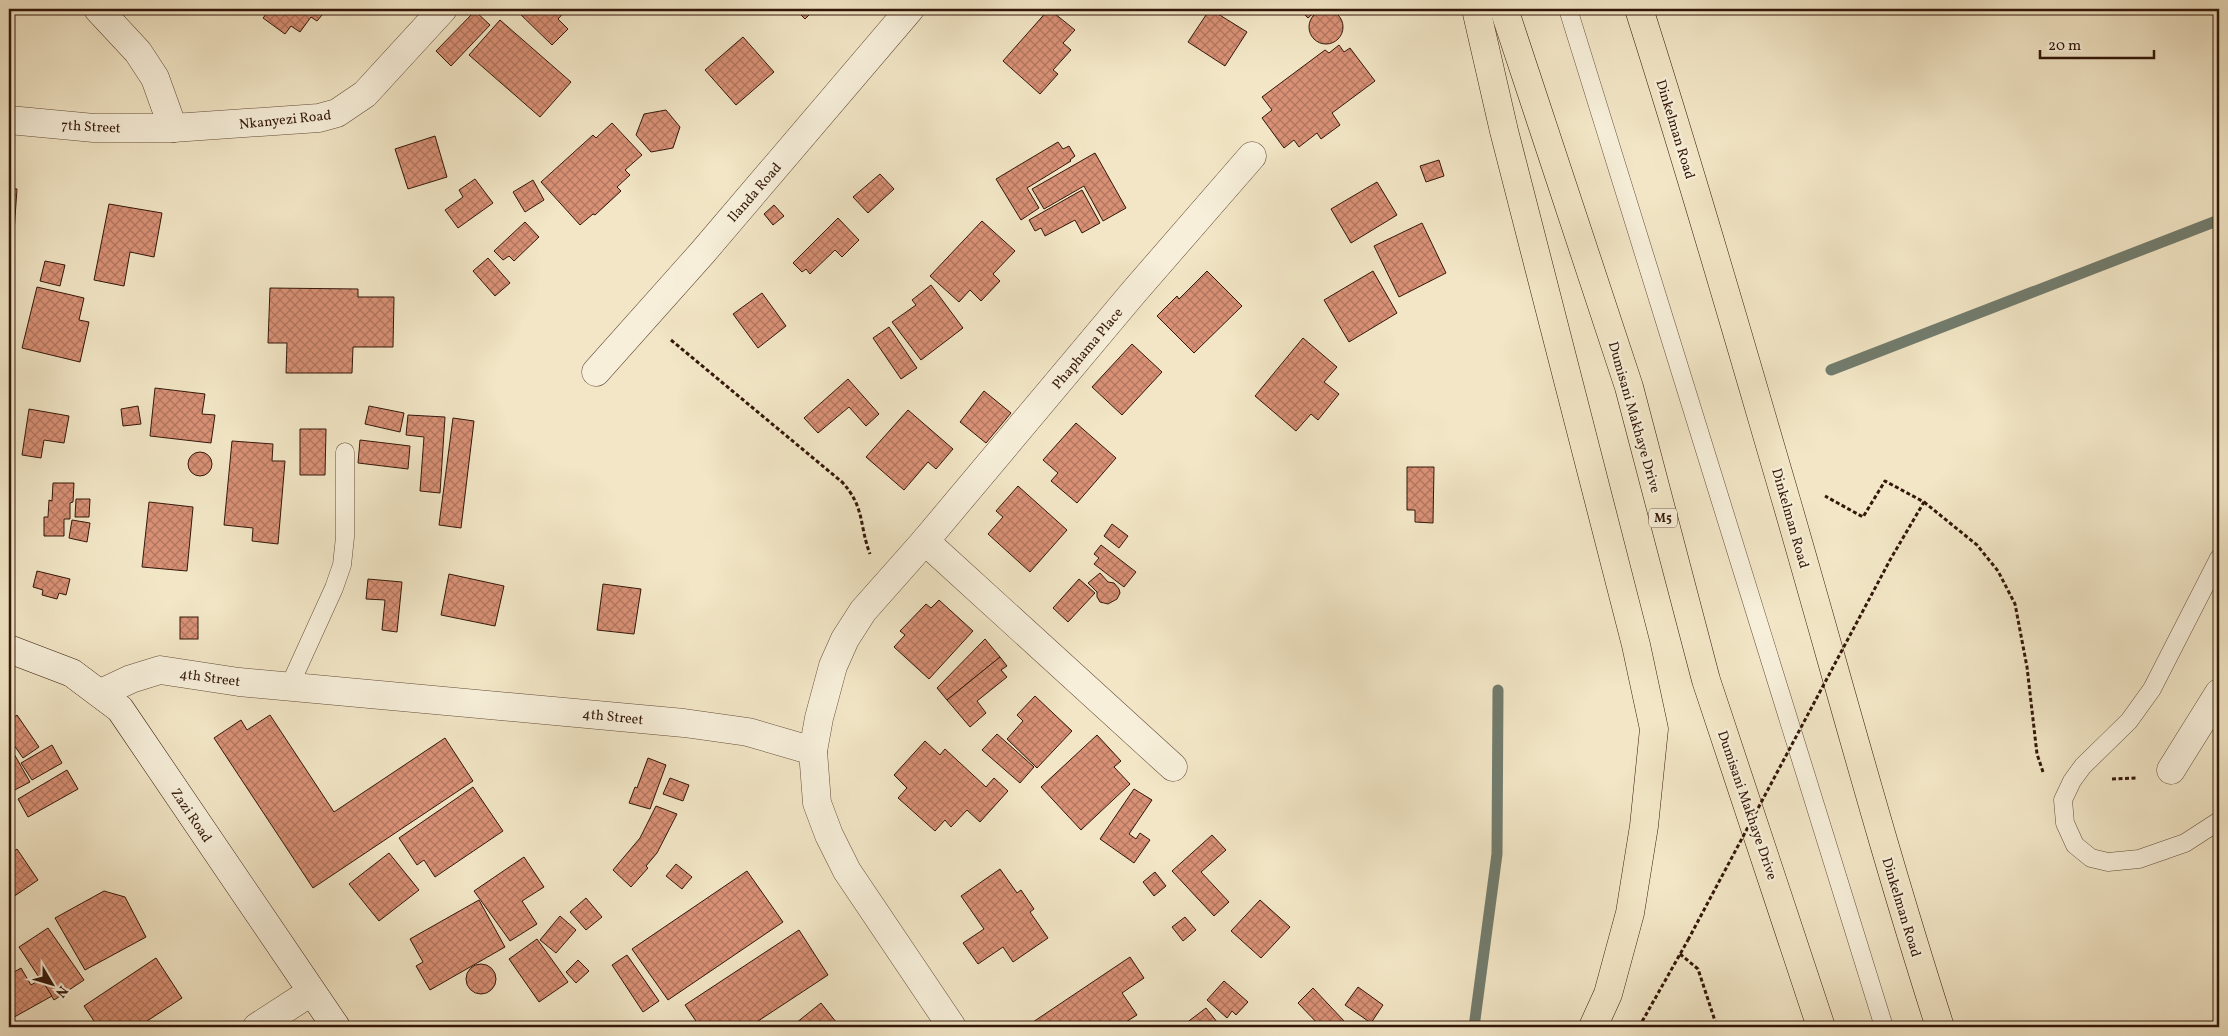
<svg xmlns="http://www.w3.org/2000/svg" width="2228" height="1036" viewBox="0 0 2228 1036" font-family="Vollkorn,serif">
<defs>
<pattern id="building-cross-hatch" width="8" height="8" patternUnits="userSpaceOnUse" patternTransform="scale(1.25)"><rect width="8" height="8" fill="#d99176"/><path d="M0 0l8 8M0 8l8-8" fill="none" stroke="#b1755f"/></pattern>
</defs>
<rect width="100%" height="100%" fill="#f2e6c6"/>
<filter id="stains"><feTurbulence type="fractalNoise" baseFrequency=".004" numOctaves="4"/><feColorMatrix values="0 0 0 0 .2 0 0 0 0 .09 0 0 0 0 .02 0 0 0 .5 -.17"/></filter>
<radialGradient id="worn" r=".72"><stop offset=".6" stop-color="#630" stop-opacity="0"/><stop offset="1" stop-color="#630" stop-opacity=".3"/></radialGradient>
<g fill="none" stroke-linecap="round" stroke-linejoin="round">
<!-- stream -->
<g stroke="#727c6d" stroke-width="11">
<polyline points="1831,370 2219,220"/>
<polyline points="1474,1027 1497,854 1498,690"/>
</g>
</g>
<!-- building -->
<g fill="url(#building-cross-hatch)" stroke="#331709">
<polygon points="261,9 327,9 317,21 311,17 300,32 291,26 285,34 263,18 267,13"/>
<polygon points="520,9 567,9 558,19 568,29 552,45 517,11"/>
<polygon points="795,9 815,9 805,19"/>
<polygon points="1049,9 1075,30 1063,43 1071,50 1053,70 1058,74 1040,94 1003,61"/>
<polygon points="1210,9 1247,32 1225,66 1188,42"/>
<polygon points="1299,9 1318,9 1308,18"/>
<circle cx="1326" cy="27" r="17"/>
<polygon points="475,11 490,25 451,66 436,51"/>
<polygon points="500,20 571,82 540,117 469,55"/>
<polygon points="743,37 774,72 736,105 705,70"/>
<polygon points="1339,45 1344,52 1350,48 1375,81 1332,113 1340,125 1321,139 1317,133 1299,147 1294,140 1284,148 1262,118 1272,110 1262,97 1325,50 1329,53"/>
<polygon points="666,110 680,127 673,148 651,152 636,135 644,114"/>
<polygon points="612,123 642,155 625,170 630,175 617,187 621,191 595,215 593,214 580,225 541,182 593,135 596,138"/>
<polygon points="435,136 447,177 408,189 395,149"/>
<polygon points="1058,142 1063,149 1069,146 1075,156 1070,160 1071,161 1027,188 1039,208 1021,220 996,179"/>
<polygon points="1095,153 1126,208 1103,221 1084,186 1044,209 1032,189"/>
<polygon points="1439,160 1444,176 1426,182 1420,166"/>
<polygon points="880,174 894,189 868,213 853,197"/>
<polygon points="475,179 493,203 458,228 445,210 463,197 459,190"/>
<polygon points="533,180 544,200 525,212 513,192"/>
<polygon points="1377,182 1397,215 1351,243 1331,209"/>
<polygon points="9,188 17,189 14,232 9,231"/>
<polygon points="1082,190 1100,223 1082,233 1075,220 1045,236 1041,228 1035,231 1029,220"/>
<polygon points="109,204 162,213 154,257 130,252 124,286 94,280"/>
<polygon points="774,205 784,216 773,225 764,214"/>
<polygon points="838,218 859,240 842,257 835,250 810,274 806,269 802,272 793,263"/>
<polygon points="982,221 1015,251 993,274 1000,281 981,301 970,290 959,302 930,276"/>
<polygon points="525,222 539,237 514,261 509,256 503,260 494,251"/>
<polygon points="1422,223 1446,273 1399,297 1374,246"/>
<polygon points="488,258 510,283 495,296 473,271"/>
<polygon points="45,261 65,265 60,286 40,281"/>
<polygon points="1207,271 1242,306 1194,353 1157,316 1177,296 1179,299"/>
<polygon points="1373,271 1397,313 1349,342 1324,300"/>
<polygon points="931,285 963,328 921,360 892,322 916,305 912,300"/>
<polygon points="37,287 84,298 79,320 89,322 80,362 22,348"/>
<polygon points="270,288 358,289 358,297 394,297 393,347 353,347 352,373 286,373 287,343 268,343"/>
<polygon points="762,293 786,326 758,348 733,314"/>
<polygon points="889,327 917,368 901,379 873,338"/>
<polygon points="1303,338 1337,367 1324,382 1339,394 1318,420 1311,414 1296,431 1255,396"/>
<polygon points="1132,344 1162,372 1122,415 1092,387"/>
<polygon points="848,379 879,414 866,426 849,407 818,433 804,418"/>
<polygon points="155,388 205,394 202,414 215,415 211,443 150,436"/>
<polygon points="984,391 1011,413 986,443 960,422"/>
<polygon points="138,406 141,424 123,426 121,409"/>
<polygon points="369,406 404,413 400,432 365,424"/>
<polygon points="29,409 69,416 64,443 44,440 41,458 22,455"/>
<polygon points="908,410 953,449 936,469 928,462 904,490 866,457"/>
<polygon points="408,415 445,417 440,493 420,491 424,437 406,435"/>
<polygon points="453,418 474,421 461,528 439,525"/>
<polygon points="1076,423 1116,458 1077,503 1051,481 1058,473 1043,460"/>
<polygon points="300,429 326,429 325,475 300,475"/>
<polygon points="360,440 410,446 408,469 358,463"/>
<polygon points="232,441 273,444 272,461 285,461 278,544 252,541 253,528 224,525"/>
<circle cx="200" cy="464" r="12"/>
<polygon points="1407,467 1434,467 1433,523 1415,522 1415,510 1407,510"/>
<polygon points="53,483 74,483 73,502 70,503 70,519 64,519 64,536 44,536 44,517 48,517 49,500 52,501"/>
<polygon points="1018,486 1067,530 1030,572 988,534 1003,517 996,511"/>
<polygon points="76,499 90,499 89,517 75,517"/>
<polygon points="149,502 193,507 187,571 142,567"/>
<polygon points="72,520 90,523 87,542 69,538"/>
<polygon points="1112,524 1128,536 1119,548 1104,536"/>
<polygon points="1101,545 1136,572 1124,587 1094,564 1099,558 1094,554"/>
<polygon points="37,571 70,579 66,595 59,593 57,599 42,595 43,590 33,587"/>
<polygon points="1100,573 1108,582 1114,583 1119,589 1120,593 1117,599 1108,604 1100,602 1097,597 1097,592 1088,583"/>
<polygon points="449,574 504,586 495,626 441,615"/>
<polygon points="368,579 402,582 397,632 382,630 385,600 366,599"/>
<polygon points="1079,579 1095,593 1068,622 1053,608"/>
<polygon points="603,584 641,589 634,634 597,630"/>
<polygon points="939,600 973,631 929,679 894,647 905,635 900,631 926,604 931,608"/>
<rect x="180" y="617" width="18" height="22"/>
<polygon points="985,639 1000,657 947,700 937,688"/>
<polygon points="1000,657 1007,666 1001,670 1007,677 977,701 986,713 970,727 947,700"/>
<polygon points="1035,696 1072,731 1037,768 1007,739 1023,721 1017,715"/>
<polygon points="17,715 39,747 23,758 9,738 9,721"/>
<polygon points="270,715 334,812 445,738 473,781 313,888 214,738 241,720 247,730"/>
<polygon points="997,734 1034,767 1020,783 982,750"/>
<polygon points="1097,735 1121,761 1114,767 1130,784 1081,830 1041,787"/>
<polygon points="925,741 940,755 945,749 986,787 994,778 1008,791 980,822 967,810 951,827 945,820 935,831 898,798 907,788 894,775"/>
<polygon points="9,745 30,782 9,793"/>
<polygon points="52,745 62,763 32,780 21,763"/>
<polygon points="648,758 666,765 650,809 629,803 635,787 637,788"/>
<polygon points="67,770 78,789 28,817 18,799"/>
<polygon points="670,778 689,785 683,801 663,794"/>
<polygon points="473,787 503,831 435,877 424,860 417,865 399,838"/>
<polygon points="1134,789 1152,800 1129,834 1136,839 1140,833 1150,840 1134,863 1100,839"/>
<polygon points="656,806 677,814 657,853 646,866 648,868 631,887 613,870 640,838"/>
<polygon points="1212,835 1226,850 1201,872 1229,902 1214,916 1172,871"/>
<polygon points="17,849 38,880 13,897 9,891 9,855"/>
<polygon points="389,853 419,890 379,921 349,884"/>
<polygon points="524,857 544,887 522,901 537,924 510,941 474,891"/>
<polygon points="676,864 692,877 682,889 666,876"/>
<polygon points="1000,869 1017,893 1021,890 1034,909 1030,912 1048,938 1013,962 1003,947 978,964 963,943 984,929 961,896"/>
<polygon points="747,871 783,922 668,1000 632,949"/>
<polygon points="1155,872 1166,886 1154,896 1143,882"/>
<polygon points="104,891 125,897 146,937 85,970 55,918"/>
<polygon points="586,898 602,917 586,930 570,912"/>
<polygon points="479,900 505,947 430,990 416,966 423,962 410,939"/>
<polygon points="1260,900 1290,927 1261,958 1231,931"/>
<polygon points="560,916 576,930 556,953 540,940"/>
<polygon points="1185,917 1196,930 1183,941 1172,927"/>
<polygon points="48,928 84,980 54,1000 19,947"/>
<polygon points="799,930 828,975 749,1027 700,1027 685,1005"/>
<polygon points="537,939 568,982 539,1002 509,959"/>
<polygon points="627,955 659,1001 643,1012 612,965"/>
<polygon points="1130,957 1144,978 1122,993 1137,1015 1118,1027 1037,1027 1033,1022"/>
<polygon points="156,958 182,998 138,1027 98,1027 84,1006"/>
<polygon points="578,960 589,971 576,983 566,972"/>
<circle cx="481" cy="979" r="15"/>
<polygon points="21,968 31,985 41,979 52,996 9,1020 9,975"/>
<polygon points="1224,981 1248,1002 1236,1015 1232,1011 1227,1018 1207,1000"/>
<polygon points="1358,987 1383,1005 1371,1023 1345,1005"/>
<polygon points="1313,988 1345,1022 1340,1027 1321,1027 1298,1003"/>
<polygon points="821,1003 840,1027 791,1027"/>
<polygon points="1206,1008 1221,1027 1181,1027"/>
</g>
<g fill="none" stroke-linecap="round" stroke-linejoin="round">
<defs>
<g id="lane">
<polyline points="1568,9 1884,1027"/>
<polyline points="2219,558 2152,689 2129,721 2083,766 2072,781 2063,800 2065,823 2075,845 2091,858 2108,862 2139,859 2185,843 2219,821"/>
<polyline points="289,687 334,588 342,565 345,537 345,452"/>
</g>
<g id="street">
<polyline points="98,9 138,52 155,78 173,128"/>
<polyline points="9,120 94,128 173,128 319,118 337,113 365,94 443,9"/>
<polyline points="596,372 703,252 910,9"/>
<polyline points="925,541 1173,767"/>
<polyline points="101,693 131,679 160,670 239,682 684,723 748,732 813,751 817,803 829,835 847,871 952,1027"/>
<polyline points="813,751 819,718 833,666 845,639 863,611 925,541 1133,293 1252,156"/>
<polyline points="2171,770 2219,693"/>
<polyline points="257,1027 311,992"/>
</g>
<polyline id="secondary" points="9,649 72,673 120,709 336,1027"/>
<g id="primary">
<polyline points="1476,9 1504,131 1636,645 1654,729 1644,826 1630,913 1608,994 1593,1027"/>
<polyline points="1504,9 1629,387 1706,680 1821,1027"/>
<path d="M 1639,9 C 1691,171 1738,336 1786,500 C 1837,676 1884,853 1940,1027"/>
</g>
</defs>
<!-- lane casing -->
<use href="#lane" stroke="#634b38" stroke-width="19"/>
<!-- street casing -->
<use href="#street" stroke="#634b38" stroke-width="29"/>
<!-- secondary casing -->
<use href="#secondary" stroke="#331709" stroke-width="29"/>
<!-- primary casing -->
<use href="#primary" stroke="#331709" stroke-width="29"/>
<!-- path -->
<g stroke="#331709" stroke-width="3" stroke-dasharray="4 2.5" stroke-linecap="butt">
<path d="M 671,340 L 842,482 C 865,507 859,525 870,554"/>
<polyline points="1924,502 1977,545 1998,571 2015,604 2027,667 2037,754 2043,772"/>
<polyline points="2112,779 2138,778"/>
<polyline points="1680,954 1698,969 1717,1027"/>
<polyline points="1639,1027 1688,940"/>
</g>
<!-- lane -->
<use href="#lane" stroke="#f7efda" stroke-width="18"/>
<!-- street -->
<use href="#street" stroke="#f7efda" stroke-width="28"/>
<!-- secondary -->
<use href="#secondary" stroke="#f7efda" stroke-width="28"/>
<!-- primary -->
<use href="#primary" stroke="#f2e6c6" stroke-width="28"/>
<!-- path-bridge -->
<polyline stroke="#331709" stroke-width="3" stroke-dasharray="4 2.5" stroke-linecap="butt" points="1688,940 1890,560 1924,502 1885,481 1863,517 1825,496"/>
</g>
<g text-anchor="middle" stroke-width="4.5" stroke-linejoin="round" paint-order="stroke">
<!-- shield labels -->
<rect fill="#f7efda" stroke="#6e5848" stroke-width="1" x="1649" y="508.5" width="28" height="19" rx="4"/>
<g font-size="12" font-weight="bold" fill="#331709">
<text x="1663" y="522">M5</text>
</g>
<!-- street labels -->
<g font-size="14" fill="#331709" stroke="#f7efda">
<text transform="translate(285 119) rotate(-6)" y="5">Nkanyezi Road</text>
<text transform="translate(91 126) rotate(3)" y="5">7th Street</text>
<text transform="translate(1676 129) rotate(73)" y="5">Dinkelman Road</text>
<text transform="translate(754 192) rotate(-49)" y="5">Ilanda Road</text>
<text transform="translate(1087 348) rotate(-50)" y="5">Phaphama Place</text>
<text transform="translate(1635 417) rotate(74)" y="5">Dumisani Makhaye Drive</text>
<text transform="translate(1791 518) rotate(74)" y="5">Dinkelman Road</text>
<text transform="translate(210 677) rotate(8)" y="5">4th Street</text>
<text transform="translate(613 716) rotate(6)" y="5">4th Street</text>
<text transform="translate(1748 805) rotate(71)" y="5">Dumisani Makhaye Drive</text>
<text transform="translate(192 815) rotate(56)" y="5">Zazi Road</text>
<text transform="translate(1902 907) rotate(73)" y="5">Dinkelman Road</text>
</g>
</g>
<!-- margin -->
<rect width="2228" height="1036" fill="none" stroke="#f2e6c6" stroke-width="30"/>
<rect x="10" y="10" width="2208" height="1016" fill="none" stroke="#331709" stroke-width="2.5"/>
<rect x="15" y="15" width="2198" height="1006" fill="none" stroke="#331709"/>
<!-- north arrow -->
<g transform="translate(52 984) rotate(128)" stroke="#f7efda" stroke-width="4" paint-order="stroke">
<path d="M0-4L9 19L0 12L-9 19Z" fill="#331709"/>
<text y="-8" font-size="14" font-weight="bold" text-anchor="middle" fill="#331709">N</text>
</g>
<!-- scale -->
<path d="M2040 50v8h114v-8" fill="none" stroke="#331709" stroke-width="2.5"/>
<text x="2048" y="50" font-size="15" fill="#331709" stroke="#f7efda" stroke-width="4" paint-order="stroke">20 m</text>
<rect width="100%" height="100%" filter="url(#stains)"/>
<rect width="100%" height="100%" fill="url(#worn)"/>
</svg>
